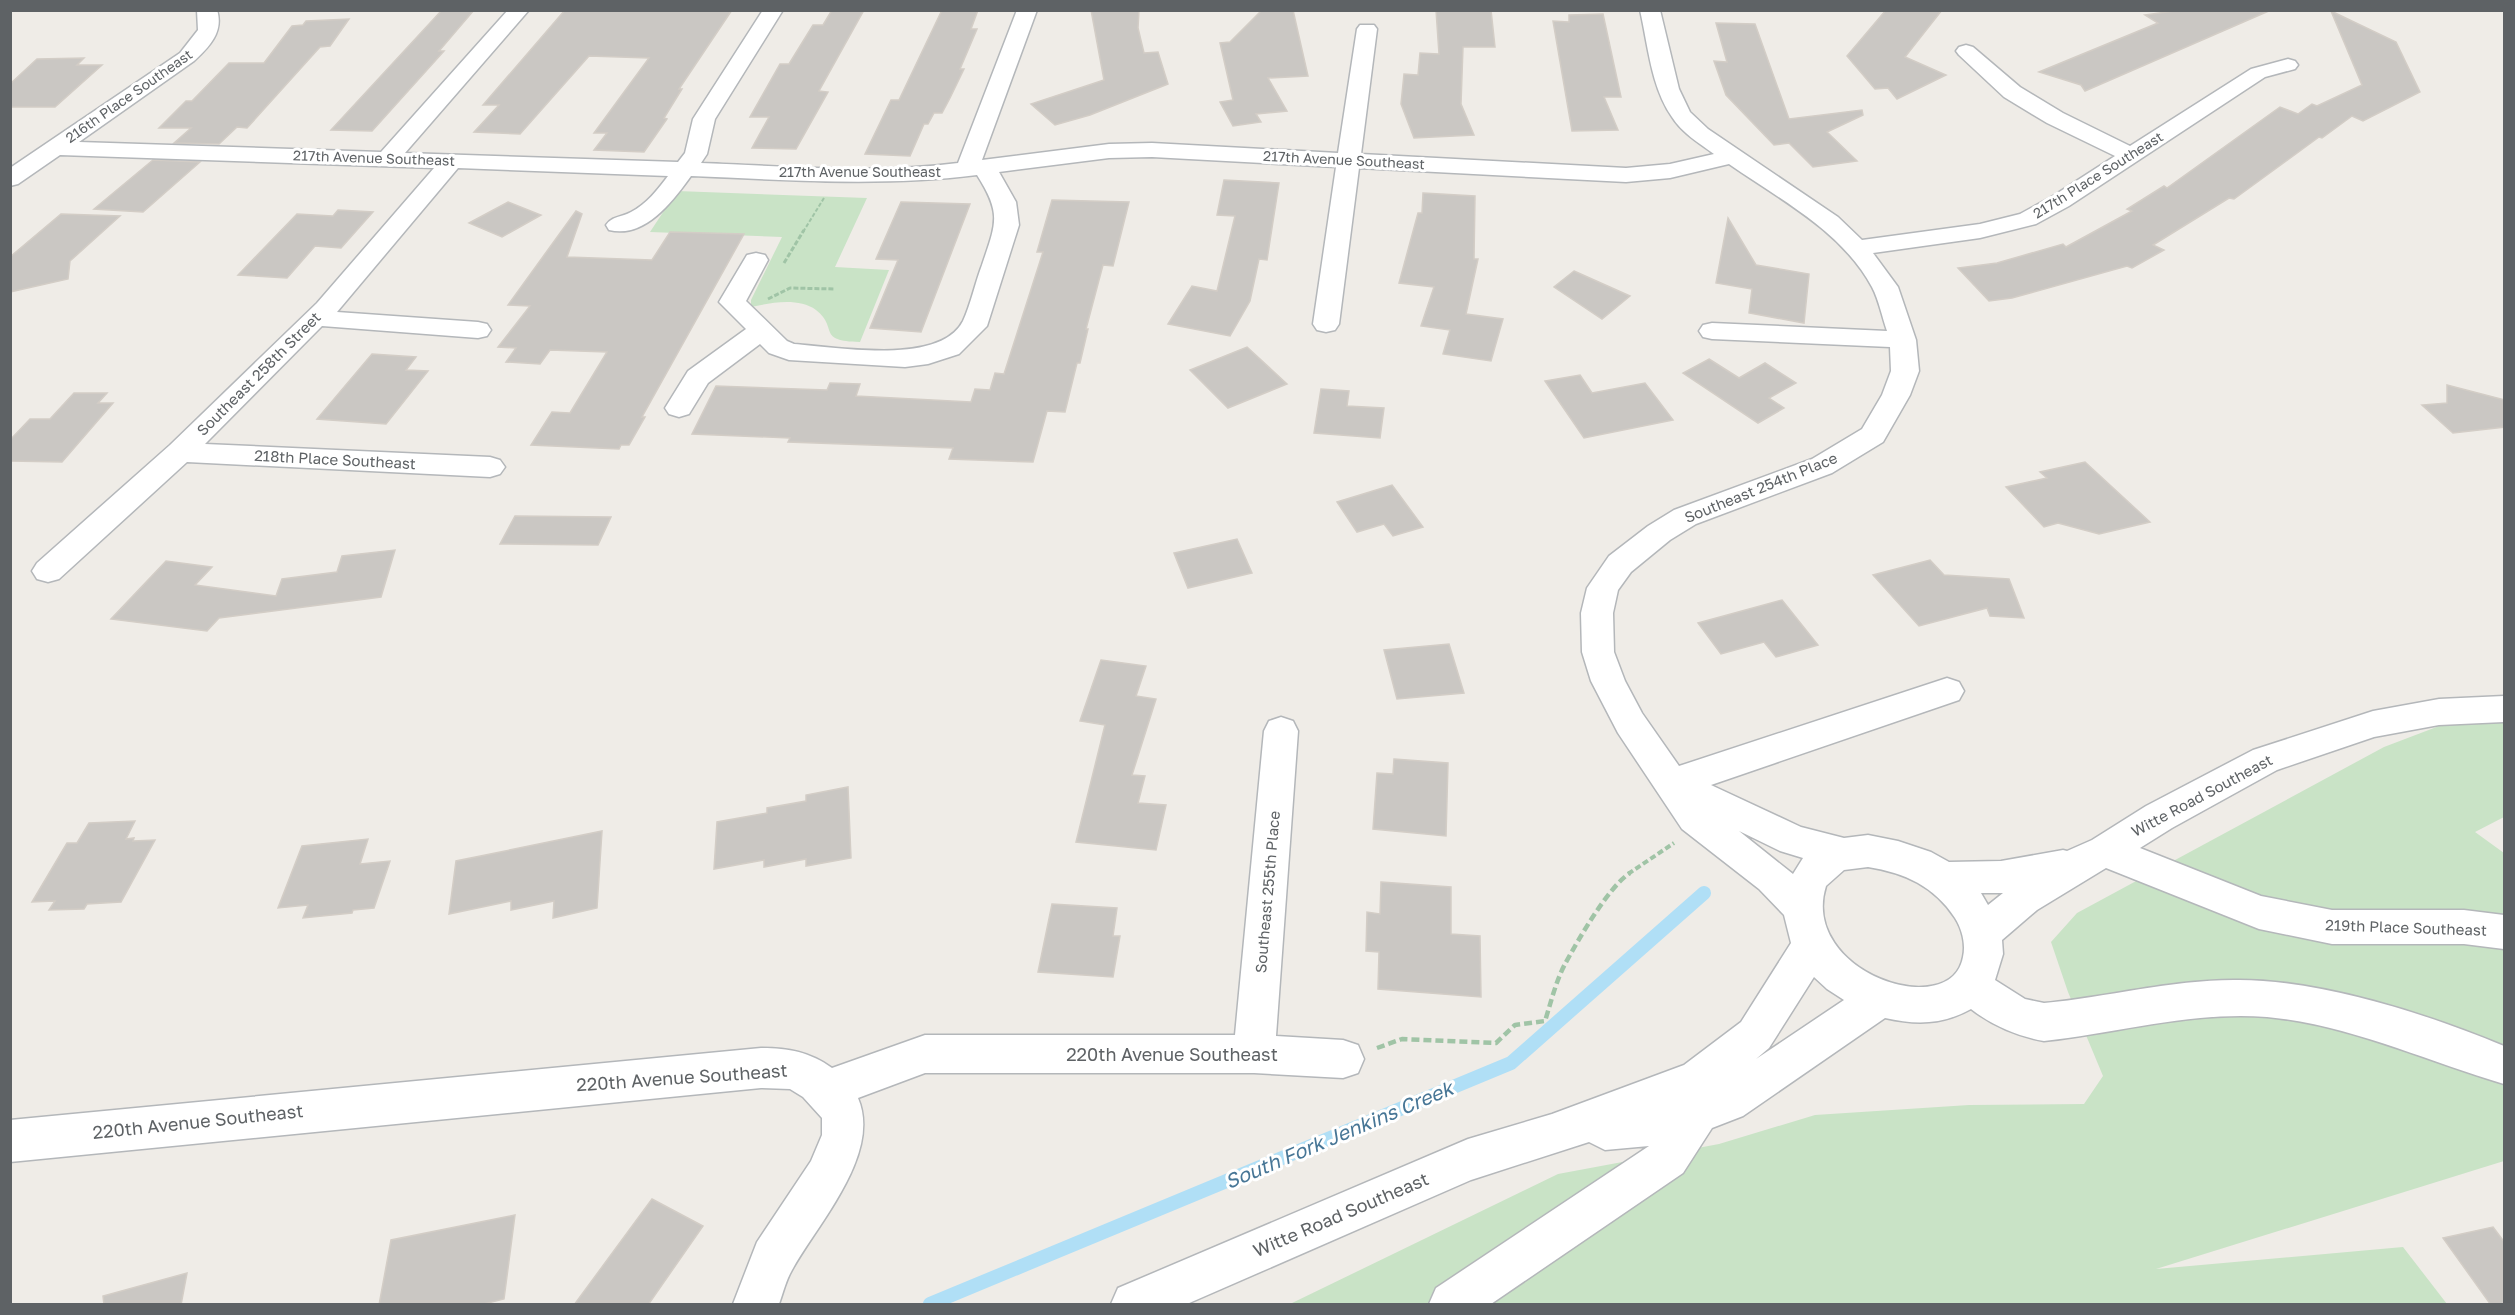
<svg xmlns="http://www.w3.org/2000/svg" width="2515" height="1315" viewBox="0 0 2515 1315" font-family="'Golos Text',sans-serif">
<rect width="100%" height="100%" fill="#efece7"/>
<!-- green -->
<g fill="#c9e3c6">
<path d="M 677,191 L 867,198 L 835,267 L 889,270 L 860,342 C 816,341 839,328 816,310 C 798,297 770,303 751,307 L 751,300 L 782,237 L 650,232 Z"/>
<polygon points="2504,709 2504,817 2475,832 2504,853 2504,1161 2156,1269 2403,1247 2447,1304 1290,1304 1558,1174 1719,1144 1815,1115 1969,1105 2084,1104 2103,1076 2068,992 2051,942 2077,913 2384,747 2455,720"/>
</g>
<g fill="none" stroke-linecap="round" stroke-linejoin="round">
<!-- stream -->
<polyline stroke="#b0dff6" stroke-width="14" points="930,1304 1511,1063 1704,893"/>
</g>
<!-- building -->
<g fill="#cac7c3" stroke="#d3cdc6" stroke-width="1.5">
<polygon points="442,10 474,10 439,51 444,51 372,131 331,130"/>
<polygon points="565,10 732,10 679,89 682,89 664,118 667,119 644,152 594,150 607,133 594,133 649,58 589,56 520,134 474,132 499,105 483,105"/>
<polygon points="832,10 864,10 819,91 828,92 796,149 752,148 769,117 750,117 780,64 789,64 813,25 823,25"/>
<polygon points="942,10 978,10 971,29 977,29 960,69 964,69 950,98 942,113 934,113 928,124 924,124 910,156 865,154 891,100 899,100"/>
<polygon points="1091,10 1139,10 1138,28 1144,53 1158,52 1168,84 1090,115 1055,125 1031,104 1104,80"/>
<polygon points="1262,10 1293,10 1308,76 1268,78 1287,111 1256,114 1261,122 1233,126 1220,102 1233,100 1220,43 1230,42"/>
<polygon points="1436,10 1491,10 1495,47 1463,47 1461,104 1474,135 1414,138 1401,104 1404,74 1418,75 1420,53 1439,54"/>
<polygon points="1886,10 1942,10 1905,57 1946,75 1897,99 1888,88 1875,89 1847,56"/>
<polygon points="2181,10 2271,10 2085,91 2081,85 2039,72 2158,23 2145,15"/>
<polygon points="2331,11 2396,42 2420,92 2363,121 2352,116 2322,138 2319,137 2234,199 2229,198 2153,245 2164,250 2132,268 2127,266 2012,298 1989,301 1958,268 1997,263 2063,244 2066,247 2132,211 2127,209 2164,186 2167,188 2280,107 2298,114 2312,104 2317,106 2362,85"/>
<polygon points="1603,14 1621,97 1604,97 1618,130 1572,131 1553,21 1569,22 1569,15"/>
<polygon points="349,19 330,46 320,47 247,128 237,127 219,144 174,143 191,128 159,128 186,101 192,101 229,63 264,63 292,26 303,25 306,21"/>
<polygon points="1716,23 1755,24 1789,119 1862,110 1863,115 1827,132 1857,161 1813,167 1789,143 1774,145 1726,95 1714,61 1727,62"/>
<polygon points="84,58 77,65 102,65 55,107 10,107 10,84 37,59"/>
<polygon points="153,160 200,162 143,212 94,209"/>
<polygon points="1224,180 1279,183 1267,260 1259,259 1250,301 1230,336 1168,324 1192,286 1217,291 1235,216 1217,215"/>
<polygon points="1423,193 1475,196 1474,259 1478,259 1466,314 1503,319 1491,361 1443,354 1450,330 1421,326 1434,287 1399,283 1418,213 1422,213"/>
<polygon points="1052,200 1129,202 1113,266 1103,265 1086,329 1088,329 1080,363 1077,363 1065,412 1047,411 1033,462 949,459 953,448 788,442 790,438 692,434 716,386 827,390 830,383 860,384 856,396 971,402 975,389 990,390 995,373 1004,374 1043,252 1037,252"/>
<polygon points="508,202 541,215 502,237 469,223"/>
<polygon points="901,202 970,204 921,332 870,328 898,260 876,259"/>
<polygon points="338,210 373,212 341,248 315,246 287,278 238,275 297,214 333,216"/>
<polygon points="576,211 582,214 567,257 652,260 670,232 744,234 642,417 645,417 629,445 621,445 619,449 531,445 552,412 570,413 607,352 550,350 540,364 506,362 516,348 498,347 530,306 508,305"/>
<polygon points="61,214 120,216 70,261 68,279 10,292 10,257"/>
<polygon points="1728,218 1756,265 1809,274 1804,323 1749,313 1752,289 1716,283"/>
<polygon points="1574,271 1630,296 1602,319 1554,287"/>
<polygon points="1247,347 1287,384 1228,408 1190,370"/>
<polygon points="372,354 416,357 406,370 428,371 386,424 317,419"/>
<polygon points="1709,359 1739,378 1765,363 1796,383 1769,398 1784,408 1758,423 1683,373"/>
<polygon points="1580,375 1592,393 1645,383 1673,420 1584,438 1545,381"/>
<polygon points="2447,385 2505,400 2505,427 2453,433 2422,405 2447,403"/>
<polygon points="1321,389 1349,391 1347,406 1384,408 1380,438 1314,433"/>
<polygon points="74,393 107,393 98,403 113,403 62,462 10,461 10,440 30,419 50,419"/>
<polygon points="2085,462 2150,522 2099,534 2058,523 2044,527 2006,487 2047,478 2040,472"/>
<polygon points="1392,485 1423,527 1393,536 1384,524 1357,532 1337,502"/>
<polygon points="515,516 611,517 598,545 500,544"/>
<polygon points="1237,539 1252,573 1188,588 1174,553"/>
<polygon points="395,550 381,597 219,618 207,631 111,619 166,561 212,567 195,585 276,596 282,579 337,572 342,556"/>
<polygon points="1930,560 1944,575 2009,579 2024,618 1990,616 1987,608 1919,626 1873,575"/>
<polygon points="1782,600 1818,645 1776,657 1764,642 1721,654 1698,623"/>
<polygon points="1449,644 1464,693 1397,699 1384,650"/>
<polygon points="1101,660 1146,666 1136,696 1156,699 1132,775 1145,776 1138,803 1166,805 1156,850 1076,842 1105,725 1080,721"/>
<polygon points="1394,759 1448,763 1446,836 1373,829 1377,773 1393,774"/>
<polygon points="848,787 851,858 806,866 806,859 764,867 764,860 714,869 717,822 767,813 767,808 806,801 806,795"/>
<polygon points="135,821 126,839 134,838 133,841 155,840 121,902 87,904 84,909 49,910 55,901 32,902 67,843 77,843 89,823"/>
<polygon points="602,831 597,908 553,918 554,901 511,910 511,901 449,914 456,861"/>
<polygon points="368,839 360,864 390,861 374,908 353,910 352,913 303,918 308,905 278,908 302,846"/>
<polygon points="1381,882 1451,887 1451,934 1480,936 1481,997 1378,989 1379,952 1366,951 1367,912 1380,914"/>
<polygon points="1052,904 1117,908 1113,936 1120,936 1113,977 1038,972"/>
<polygon points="652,1199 703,1226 648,1305 574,1305"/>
<polygon points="515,1215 504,1299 480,1305 379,1305 391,1240"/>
<polygon points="2493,1227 2505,1243 2505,1305 2491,1305 2443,1238"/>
<polygon points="187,1273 181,1305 104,1305 103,1296"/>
</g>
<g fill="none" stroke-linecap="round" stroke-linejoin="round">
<defs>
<g id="minor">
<path d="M 197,10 L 217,10 C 224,32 209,47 194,61 L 79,142 L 381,152 L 508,10 L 529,10 L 405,153 L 678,162 L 685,153 L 693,119 L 763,10 L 783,10 L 715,119 L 707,154 L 701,163 C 786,166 873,174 958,163 L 1017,10 L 1037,10 L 982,160 L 1109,144 L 1152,143 L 1338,153 L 1357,29 L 1360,25 L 1374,25 L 1377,29 L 1361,154 L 1626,168 L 1670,164 L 1714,154 C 1699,143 1682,133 1672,117 C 1651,87 1648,45 1640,10 L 1660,10 L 1679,89 L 1690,112 L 1708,129 L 1838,217 L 1862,240 L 1980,224 L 2020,214 L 2053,196 L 2115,156 L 2047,123 L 2004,97 L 1959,55 L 1956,51 L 1959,47 L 1966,45 L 1973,47 L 2020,87 L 2063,113 L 2130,146 L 2251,69 L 2288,59 L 2295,61 L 2298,65 L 2295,69 L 2265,77 L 2069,206 L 2036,224 L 1980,238 L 1873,253 L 1898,287 L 1916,340 L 1919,371 L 1910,395 L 1883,442 L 1832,473 L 1696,524 L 1670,540 L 1631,572 L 1618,590 L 1613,613 L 1614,652 L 1625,681 L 1642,713 L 1679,766 L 1947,678 L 1959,682 L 1964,691 L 1959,700 L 1711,785 L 1801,827 L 1844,838 L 1868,835 L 1898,841 L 1931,852 L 1949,862 L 2001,861 L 2063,850 L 2067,851 L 2092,840 L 2146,806 L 2253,750 L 2373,711 L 2439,699 L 2504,696 L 2504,722 L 2439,725 L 2374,737 L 2277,770 L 2172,828 L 2140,848 L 2261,896 L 2332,910 L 2464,910 L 2504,915 L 2504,949 L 2464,944 L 2332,944 L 2259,929 L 2106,868 L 2037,910 L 2002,940 L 2003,954 L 1995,980 L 2025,999 L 2044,1003 C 2109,997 2174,979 2239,980 C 2322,980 2427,1014 2504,1046 L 2504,1084 C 2426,1061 2350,1025 2267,1017 C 2192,1011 2118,1033 2044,1041 C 2017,1036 1993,1026 1971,1009 C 1942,1025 1916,1025 1885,1018 L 1743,1116 L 1712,1128 L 1683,1173 L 1491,1304 L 1429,1304 L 1436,1288 L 1649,1146 L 1605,1150 L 1589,1142 L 1471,1180 L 1187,1304 L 1111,1304 L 1118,1288 L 1468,1139 L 1552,1114 L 1684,1065 L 1741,1022 L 1791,943 L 1784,915 L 1759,889 L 1682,829 L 1618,733 L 1591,681 L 1582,652 L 1581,613 L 1587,588 L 1609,556 L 1648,526 L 1674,510 L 1812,459 L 1862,429 L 1882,395 L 1891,371 L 1890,347 L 1712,339 L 1703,337 L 1699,331 L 1703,325 L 1712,323 L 1887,331 C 1882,317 1879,300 1872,287 C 1842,231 1779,199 1729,164 L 1670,178 L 1626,182 L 1359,168 L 1339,324 L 1335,330 L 1326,332 L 1317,330 L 1313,324 L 1336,167 L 1152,157 L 1109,158 L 999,172 L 1016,202 L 1019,225 L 987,326 L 959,354 L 928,364 L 905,367 L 789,360 L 769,353 L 760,344 L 708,383 L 689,414 L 679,417 L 669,414 L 665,408 L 688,371 L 746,329 L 719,302 L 747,255 L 756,253 L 765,255 L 768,260 L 746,301 L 787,341 L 794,344 C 836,347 940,366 963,321 C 971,304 975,283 982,265 C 996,223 1002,214 977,175 C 882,187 787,180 691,176 C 673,201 645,239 609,230 L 606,225 C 612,216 622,217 631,212 C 647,204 658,189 668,176 L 458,168 L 337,312 L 478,322 L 487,324 L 491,330 L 487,336 L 478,338 L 322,326 L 205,444 L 490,457 L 500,460 L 505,467 L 500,474 L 490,477 L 187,462 L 59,579 L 48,582 L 37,579 L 32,571 L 37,563 L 170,445 L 317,303 L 434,168 L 60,155 L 18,184 L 10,186 L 10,168 L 180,53 L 198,30 ZM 1739,831 L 1780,851 L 1803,858 L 1793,874 ZM 1868,867 C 1905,873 1934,886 1955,918 C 1962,929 1966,944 1963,957 C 1951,1023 1799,972 1826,886 L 1844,870 ZM 1981,893 L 2003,893 L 1988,905 ZM 1814,977 L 1827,989 L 1844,1000 L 1756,1059 L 1769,1048 Z"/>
<path d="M 1281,717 L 1293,721 L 1298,731 L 1276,1036 L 1343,1040 L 1358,1045 L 1364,1059 L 1358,1073 L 1343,1078 L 1254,1073 L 925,1073 L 858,1098 C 882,1154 818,1223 792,1270 C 786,1280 783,1293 779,1304 L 733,1304 L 757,1242 L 811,1161 L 822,1135 L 822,1118 L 803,1097 L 790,1089 L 761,1088 L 10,1162 L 10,1120 L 761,1048 C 788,1048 810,1052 832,1068 L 925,1035 L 1235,1035 L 1264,731 L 1269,721 Z"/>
</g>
</defs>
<!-- minor casing -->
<use href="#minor" stroke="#b4b7ba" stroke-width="3"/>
<!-- path-far3 -->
<polyline stroke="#a0c4a6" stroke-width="2" stroke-dasharray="4 2" stroke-linecap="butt" points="803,232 824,198"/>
<!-- path-far2 -->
<g stroke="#a0c4a6" stroke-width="3" stroke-dasharray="5 2" stroke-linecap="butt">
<polyline points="784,263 804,230"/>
<polyline points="768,299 790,288 834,289"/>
</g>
<!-- path-far1 -->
<polyline stroke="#a0c4a6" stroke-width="4" stroke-dasharray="6 3" stroke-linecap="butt" points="1628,874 1674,843"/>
<!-- path -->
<path stroke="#a0c4a6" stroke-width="4.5" stroke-dasharray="8 4" stroke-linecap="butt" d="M 1377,1048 L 1402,1039 L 1496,1043 L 1515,1025 L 1545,1021 C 1551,1002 1556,981 1565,964 C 1578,940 1609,886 1630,873"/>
<!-- minor -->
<use href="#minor" fill="#fff" fill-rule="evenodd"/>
</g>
<g text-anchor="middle" stroke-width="6" stroke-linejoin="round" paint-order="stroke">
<!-- far-street labels -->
<g font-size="14" fill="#5e6265" stroke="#fff">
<text transform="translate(129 96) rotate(-35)" y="5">216th Place Southeast</text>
<text transform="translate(374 158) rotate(2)" y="5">217th Avenue Southeast</text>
<text transform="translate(1344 160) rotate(3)" y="5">217th Avenue Southeast</text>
<text x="860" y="177">217th Avenue Southeast</text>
<text transform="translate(2098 175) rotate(-32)" y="5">217th Place Southeast</text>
</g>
<!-- street labels -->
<g font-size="15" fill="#5e6265" stroke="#fff">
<text transform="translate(259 374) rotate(-45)" y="5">Southeast 258th Street</text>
<text transform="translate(335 460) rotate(3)" y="5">218th Place Southeast</text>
<text transform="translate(1761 488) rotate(-22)" y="5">Southeast 254th Place</text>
<text transform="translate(2202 796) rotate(-28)" y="5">Witte Road Southeast</text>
<text transform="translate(1268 892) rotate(-85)" y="5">Southeast 255th Place</text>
<text transform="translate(2406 928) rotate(2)" y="5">219th Place Southeast</text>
</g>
<!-- near-street labels -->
<g font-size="18" fill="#5e6265" stroke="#fff">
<text x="1172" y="1061">220th Avenue Southeast</text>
<text transform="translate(682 1078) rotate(-4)" y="6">220th Avenue Southeast</text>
<text transform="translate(198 1122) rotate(-6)" y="6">220th Avenue Southeast</text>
<text transform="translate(1341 1215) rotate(-23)" y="6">Witte Road Southeast</text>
</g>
<!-- near-water labels -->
<g font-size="20" font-style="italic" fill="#477696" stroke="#fff">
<text transform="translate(1339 1135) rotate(-23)" y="7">South Fork Jenkins Creek</text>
</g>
</g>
<!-- border -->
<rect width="2515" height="1315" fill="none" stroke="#5e6265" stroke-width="24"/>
</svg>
